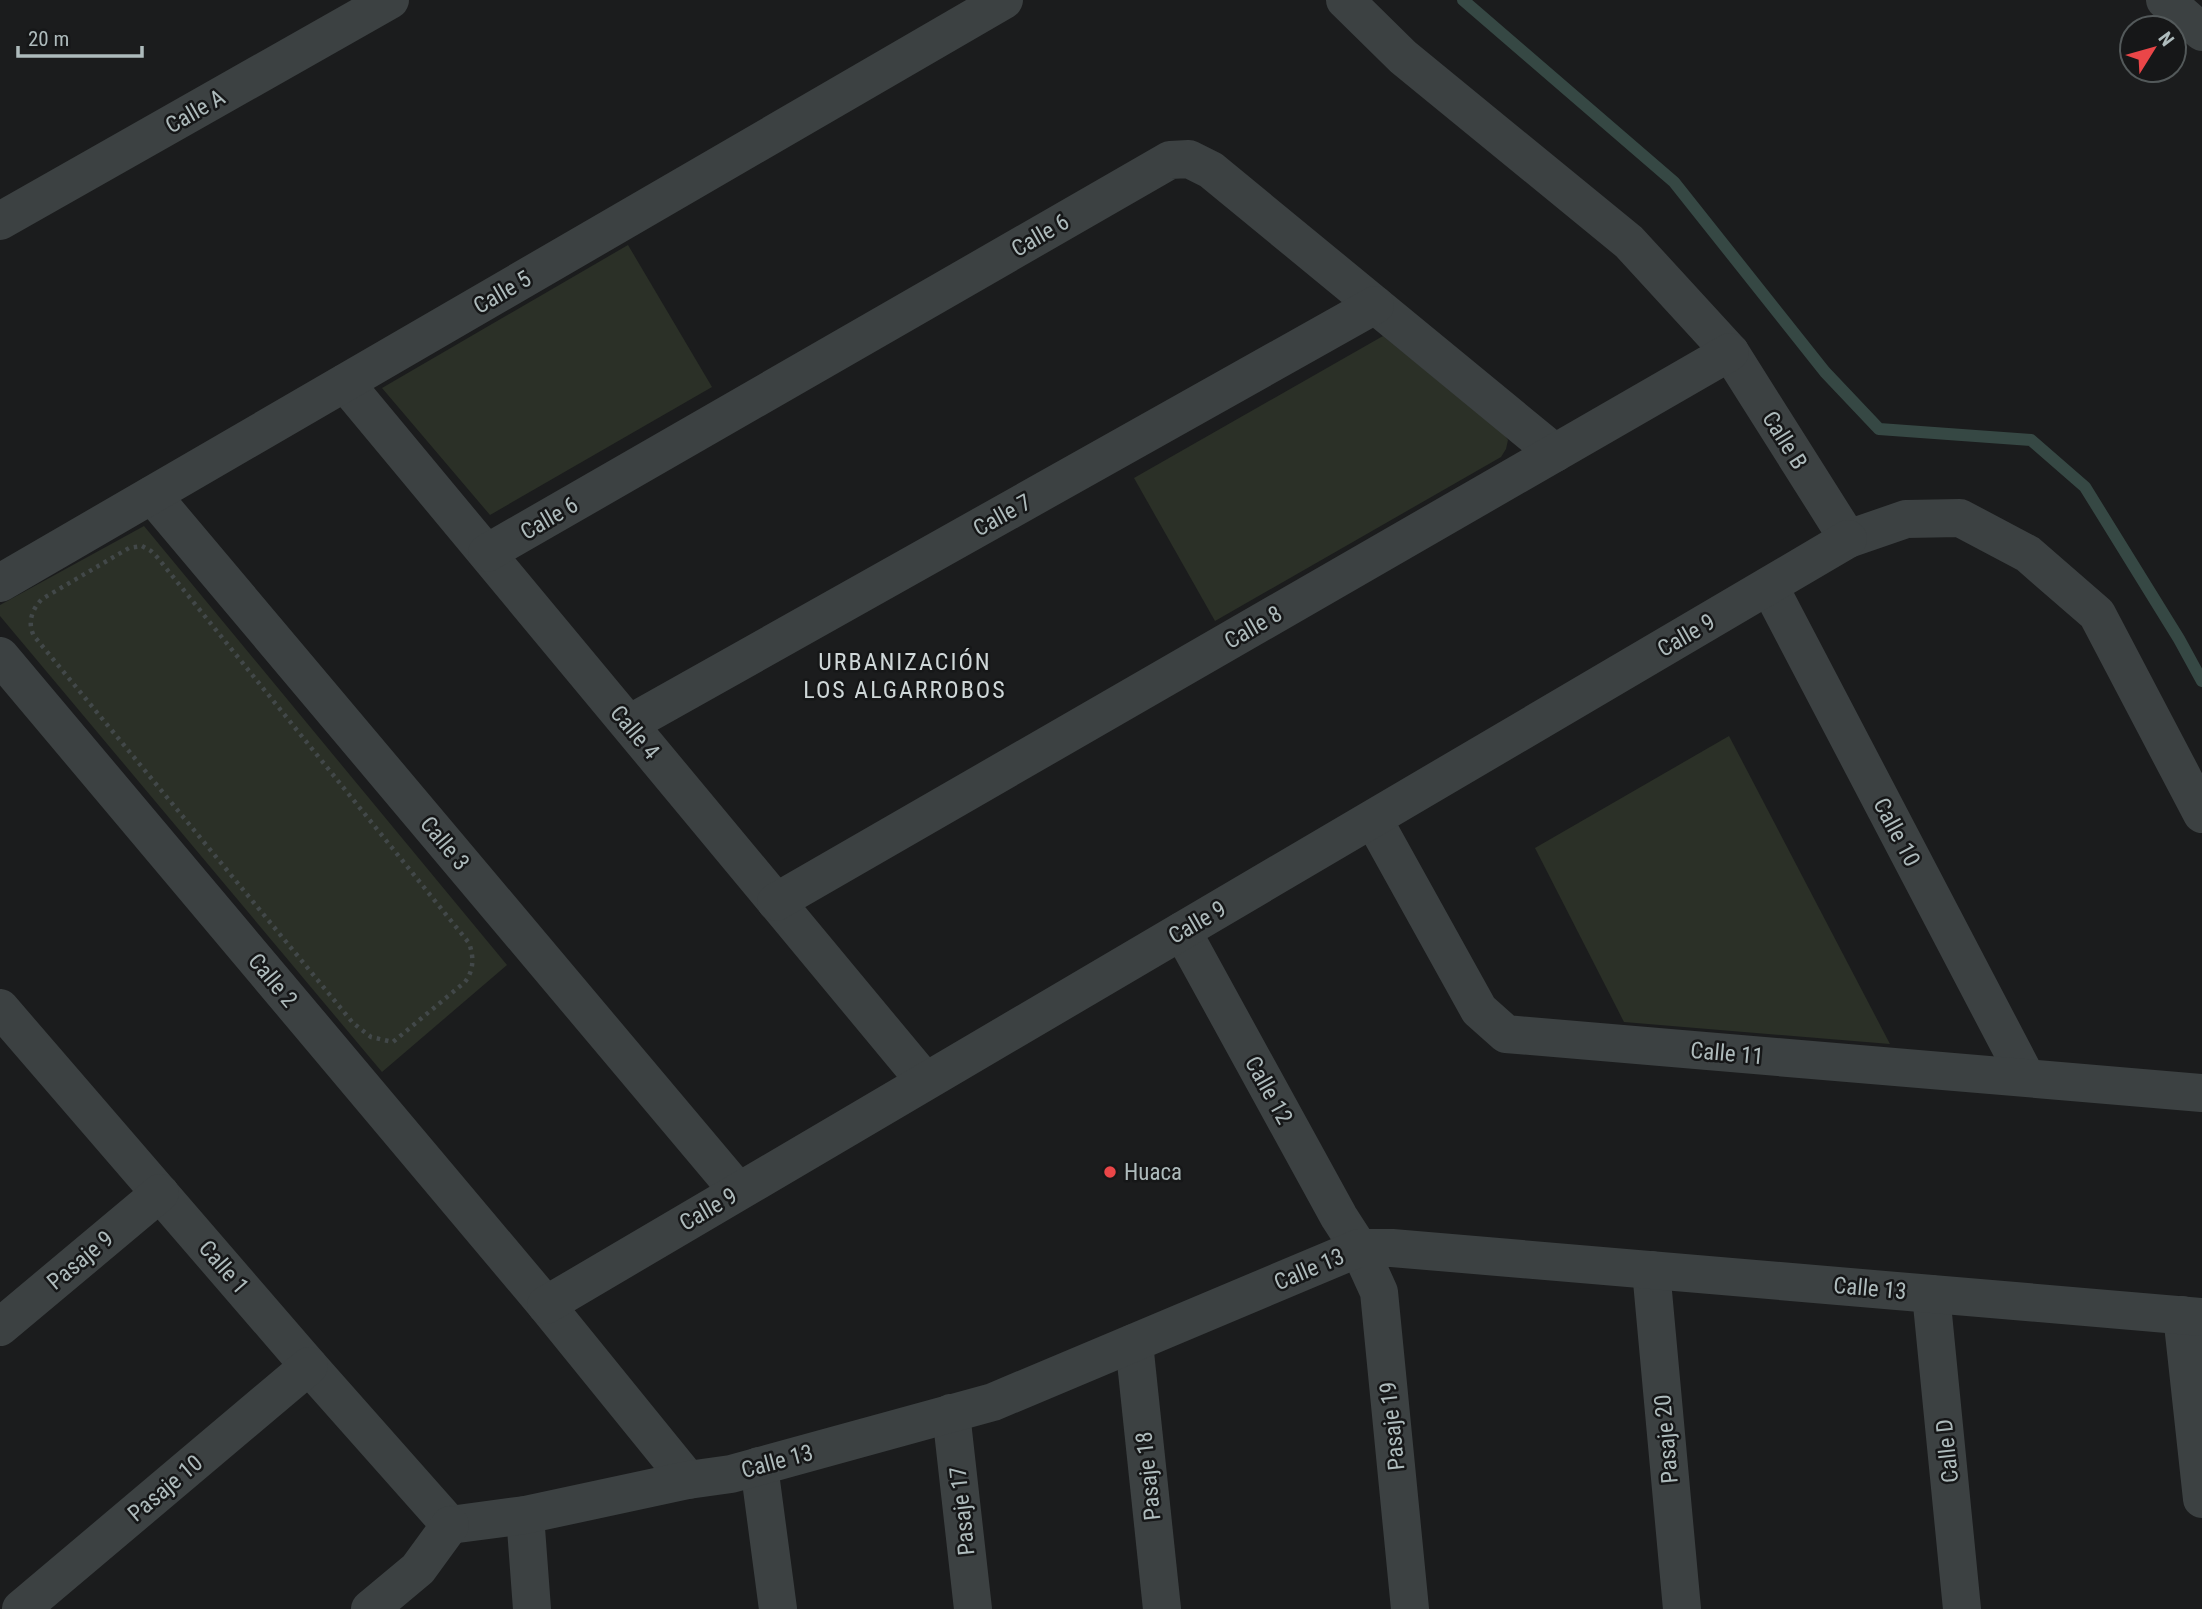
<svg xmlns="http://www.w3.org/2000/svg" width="2202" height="1609" viewBox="0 0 2202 1609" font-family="'Roboto Condensed',sans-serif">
<rect width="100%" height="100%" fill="#1b1c1d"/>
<!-- green -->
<g fill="#2b3027">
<polygon points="628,245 712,387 490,515 382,388"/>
<polygon points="1383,336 1503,433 1508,440 1506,449 1501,457 1215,621 1134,478"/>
<polygon points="144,526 507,965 382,1072 0,616 0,605"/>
<polygon points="1729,736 1890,1044 1624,1022 1535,848"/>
</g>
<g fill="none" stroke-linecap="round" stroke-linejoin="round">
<!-- stream -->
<polyline stroke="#364844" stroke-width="12" points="1463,0 1674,182 1825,372 1879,429 2031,440 2085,487 2179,639 2202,681"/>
<!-- path -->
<path stroke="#424849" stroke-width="4.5" stroke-dasharray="3.5 5" stroke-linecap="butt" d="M 142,546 L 151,551 L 157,557 L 469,943 C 474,957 474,970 465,982 L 393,1042 L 371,1037 L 353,1023 L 34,636 C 27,623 32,609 42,599 L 129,548 Z"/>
<!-- minor -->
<g stroke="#3c4142" stroke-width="38">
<polyline points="1345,0 1403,57 1629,242 1730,352 1848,539 1906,519 1960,518 2028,554 2097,614 2202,814"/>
<polyline points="2165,0 2202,32"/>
<polyline points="0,221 390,0"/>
<polyline points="345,383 925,1081"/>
<polyline points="152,495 738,1191"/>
<polyline points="487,553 1170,160 1189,159 1211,170 1555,453"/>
<polyline points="0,583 1004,0"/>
<polyline points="1769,586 2026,1077"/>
<polyline points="0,656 546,1305 688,1480"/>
<polyline points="629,724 1375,305"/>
<polyline points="1373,819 1479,1010 1506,1034 2202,1093"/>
<polyline points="776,902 1730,352"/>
<polyline points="1182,931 1339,1217 1359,1248 1379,1292 1410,1609"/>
<polyline points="0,1008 309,1366 450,1525"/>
<polyline points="1651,1270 1682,1609"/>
<polyline points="1931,1294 1962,1609"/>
<polyline points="546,1305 1848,539"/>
<polyline points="2182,1315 2202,1499"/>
<polyline points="0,1327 160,1193"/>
<polyline points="1134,1343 1162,1609"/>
<polyline points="951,1413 973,1609"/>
<polyline points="759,1466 778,1609"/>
<polyline points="525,1515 532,1609"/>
<polyline points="450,1525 525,1515 688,1480 731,1474 993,1402 1359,1248 1392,1248 2202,1317"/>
<polyline points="21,1609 309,1366"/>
<polyline points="370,1609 418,1569 450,1525"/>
</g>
</g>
<!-- markers -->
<circle fill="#ea4648" stroke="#161718" stroke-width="2.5" cx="1110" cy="1172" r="7"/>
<g text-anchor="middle" stroke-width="5" stroke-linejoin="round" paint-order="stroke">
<!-- street labels -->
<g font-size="23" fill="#aebbbc" stroke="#161718">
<text transform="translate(195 111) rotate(-30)" y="8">Calle A</text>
<text transform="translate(1040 235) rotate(-30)" y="8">Calle 6</text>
<text transform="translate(502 292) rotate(-30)" y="8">Calle 5</text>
<text transform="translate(1785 440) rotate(58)" y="8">Calle B</text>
<text transform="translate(1002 515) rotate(-29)" y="8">Calle 7</text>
<text transform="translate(549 518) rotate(-30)" y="8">Calle 6</text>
<text transform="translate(1253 627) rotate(-30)" y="8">Calle 8</text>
<text transform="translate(1686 635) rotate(-30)" y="8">Calle 9</text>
<text transform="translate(635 732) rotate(50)" y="8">Calle 4</text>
<text transform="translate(1897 832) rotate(62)" y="8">Calle 10</text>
<text transform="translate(445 843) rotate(50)" y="8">Calle 3</text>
<text transform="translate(1197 922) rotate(-30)" y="8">Calle 9</text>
<text transform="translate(273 980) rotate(50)" y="8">Calle 2</text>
<text transform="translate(1727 1053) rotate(5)" y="8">Calle 11</text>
<text transform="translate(1269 1090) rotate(61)" y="8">Calle 12</text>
<text transform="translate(708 1209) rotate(-30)" y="8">Calle 9</text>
<text transform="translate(80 1260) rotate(-40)" y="8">Pasaje 9</text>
<text transform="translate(224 1267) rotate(49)" y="8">Calle 1</text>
<text transform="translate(1309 1269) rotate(-23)" y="8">Calle 13</text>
<text transform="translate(1870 1288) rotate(5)" y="8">Calle 13</text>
<text transform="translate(1392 1426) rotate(-96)" y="8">Pasaje 19</text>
<text transform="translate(1666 1439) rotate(-95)" y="8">Pasaje 20</text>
<text transform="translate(1947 1451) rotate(-96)" y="8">Calle D</text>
<text transform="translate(777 1461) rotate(-15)" y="8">Calle 13</text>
<text transform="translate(1148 1476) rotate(-96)" y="8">Pasaje 18</text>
<text transform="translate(165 1488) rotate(-40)" y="8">Pasaje 10</text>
<text transform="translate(962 1511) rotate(-96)" y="8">Pasaje 17</text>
</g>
<!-- poi labels -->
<g font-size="23" fill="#aebbbc" stroke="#161718" text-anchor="start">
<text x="1124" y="1180">Huaca</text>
</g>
<!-- neighbourhood labels -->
<g font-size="24" letter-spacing="2" fill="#cfd7d8" stroke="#161718">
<text x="905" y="670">URBANIZACIÓN<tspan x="905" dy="28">LOS ALGARROBOS</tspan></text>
</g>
</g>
<!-- north arrow -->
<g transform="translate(2153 49) rotate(53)"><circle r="33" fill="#161718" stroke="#53595a" stroke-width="2"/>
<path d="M0-5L12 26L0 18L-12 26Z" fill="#ea4648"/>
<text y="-10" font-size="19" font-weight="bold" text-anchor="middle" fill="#aebbbc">N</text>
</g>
<!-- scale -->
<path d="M18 46v10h124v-10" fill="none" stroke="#aebbbc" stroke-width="3.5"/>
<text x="28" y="46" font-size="21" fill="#aebbbc" stroke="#161718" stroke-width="5" paint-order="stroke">20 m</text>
</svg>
